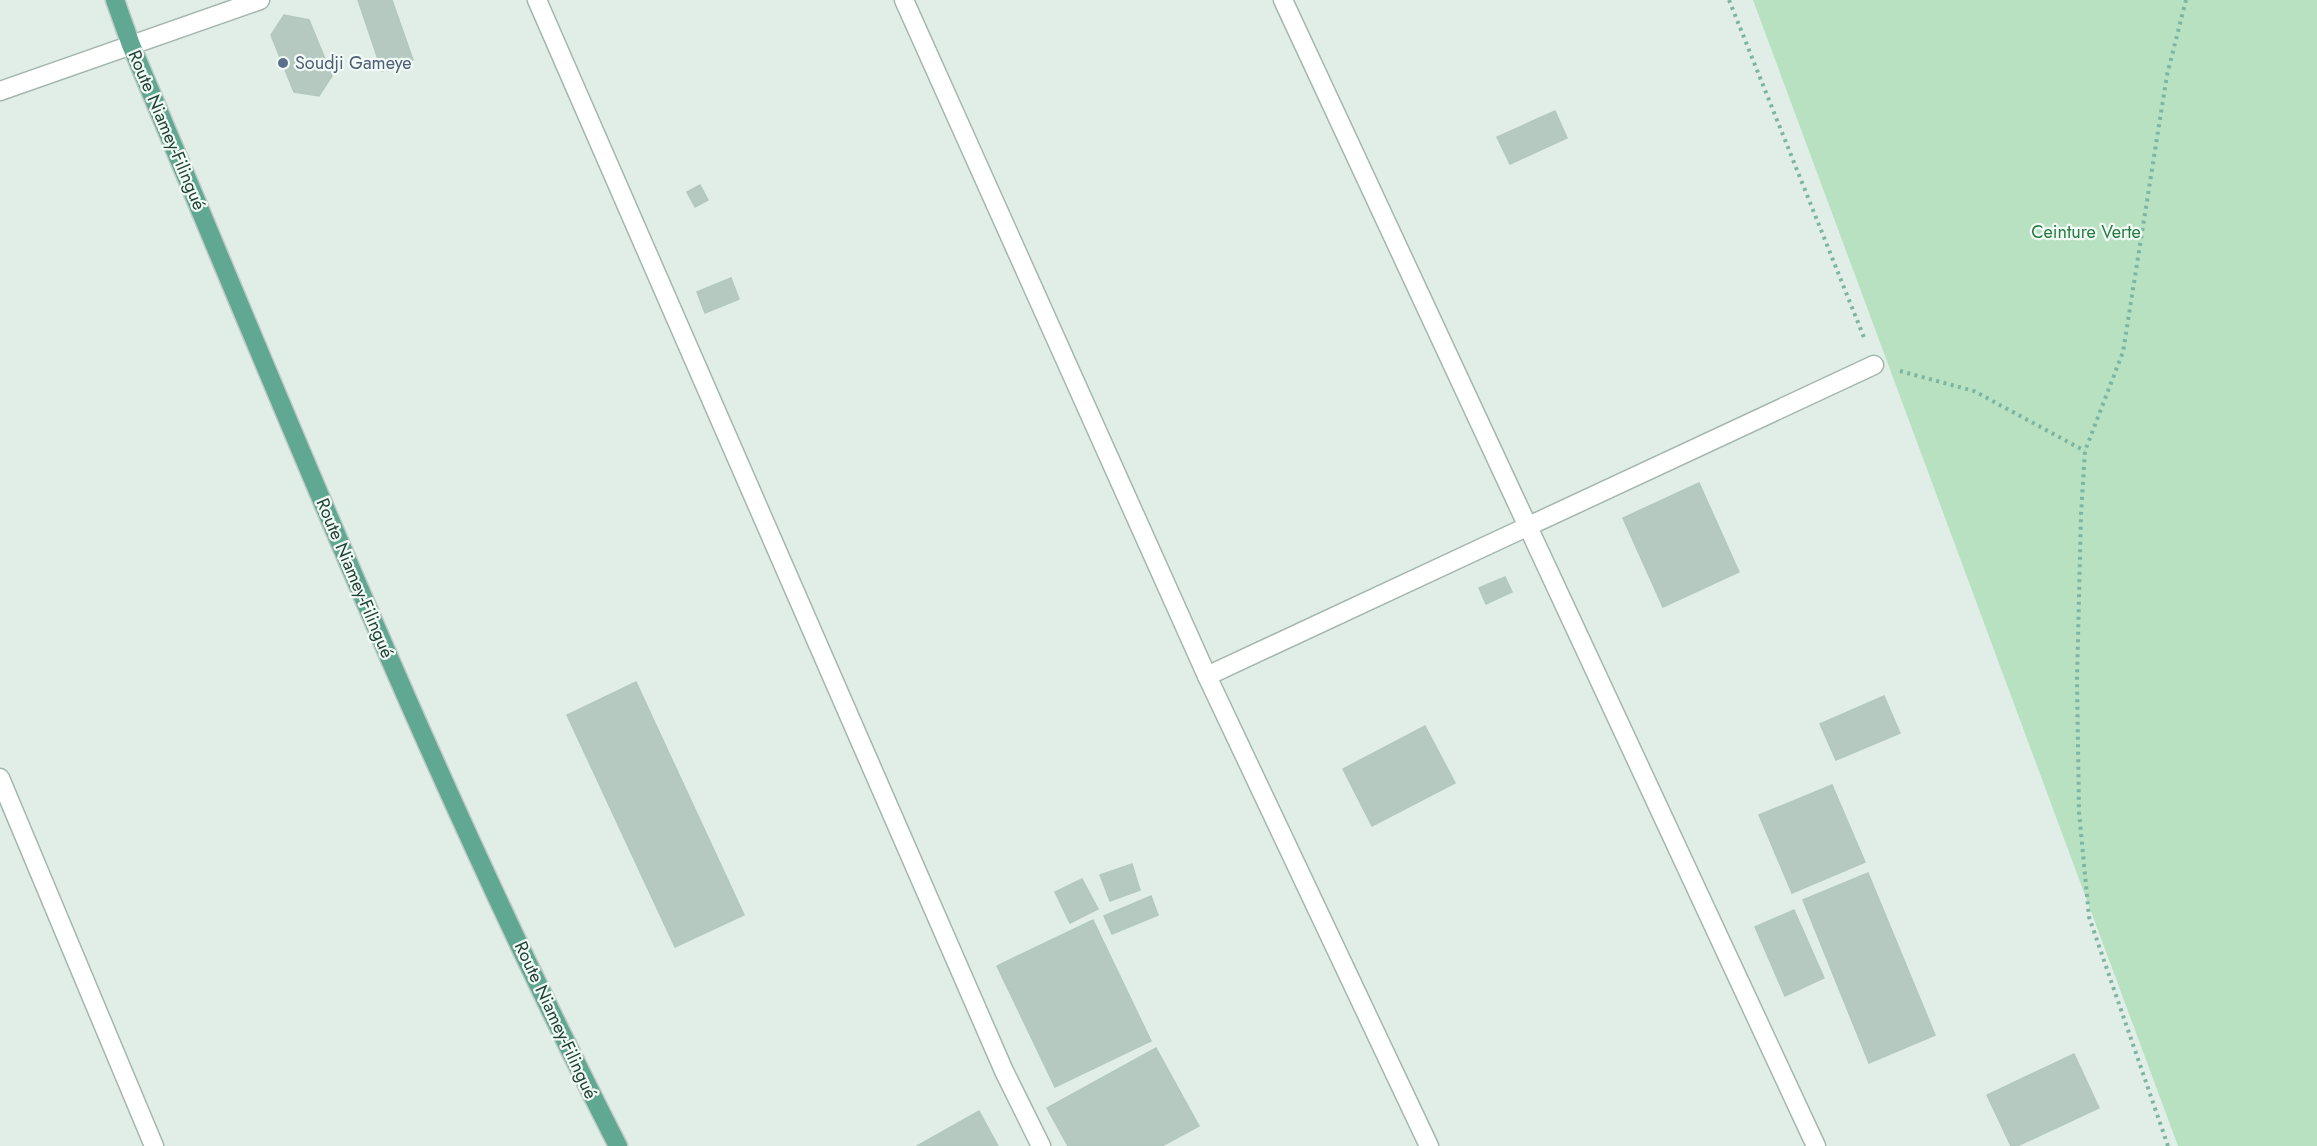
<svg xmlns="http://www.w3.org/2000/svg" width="2317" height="1146" viewBox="0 0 2317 1146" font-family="Jost,sans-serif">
<rect width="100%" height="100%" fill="#e1eee7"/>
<!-- green -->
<polygon fill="#b8e1c1" points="1753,0 2317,0 2317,1146 2178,1146"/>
<!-- building -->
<g fill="#b6c9c0" stroke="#b3c8be" stroke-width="1.5">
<polygon points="358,0 392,0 413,60 382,71"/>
<polygon points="284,15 309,20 332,76 319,96 294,92 271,35"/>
<polygon points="1555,111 1567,138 1510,164 1497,137"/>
<polygon points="700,185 708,200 695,207 687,192"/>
<polygon points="731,278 739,299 705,313 697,292"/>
<polygon points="1699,483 1739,572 1663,607 1623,518"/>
<polygon points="1505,577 1512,592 1486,604 1479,588"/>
<polygon points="636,682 744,915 675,947 567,715"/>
<polygon points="1884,696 1900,733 1836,760 1820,724"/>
<polygon points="1425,726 1455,783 1372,826 1343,769"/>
<polygon points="1832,785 1865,862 1792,893 1759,815"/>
<polygon points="1132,864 1140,890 1110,901 1100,875"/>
<polygon points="1868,873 1935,1035 1869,1063 1803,900"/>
<polygon points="1082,879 1098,909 1070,923 1055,892"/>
<polygon points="1151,896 1158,915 1112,934 1104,916"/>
<polygon points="1794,910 1824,978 1785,996 1755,927"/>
<polygon points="1093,920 1151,1041 1055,1087 997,966"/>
<polygon points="1156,1048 1199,1126 1162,1146 1068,1146 1047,1108"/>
<polygon points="2074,1054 2099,1108 2017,1146 2011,1146 1987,1095"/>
<polygon points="979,1111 998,1146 917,1146"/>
</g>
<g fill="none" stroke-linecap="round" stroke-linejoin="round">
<defs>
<g id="minor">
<polyline points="537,0 1004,1071 1041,1146"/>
<polyline points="904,0 1207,676 1429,1146"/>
<polyline points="1283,0 1816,1146"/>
<polyline points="0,91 260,0"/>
<polyline points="1207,676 1874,365"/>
<polyline points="0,778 154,1146"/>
</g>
<path id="primary" d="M 115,0 L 131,45 C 287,415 435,789 618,1146"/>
</defs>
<!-- minor casing -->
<use href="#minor" stroke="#a3b7ae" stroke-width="21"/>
<!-- primary casing -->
<use href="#primary" stroke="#c0cac7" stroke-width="21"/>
<!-- path -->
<g stroke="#7eb5a1" stroke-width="4" stroke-dasharray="3 4.5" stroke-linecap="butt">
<polyline points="1729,0 1865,340"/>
<polyline points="1900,371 1974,391 2085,451"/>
<polyline points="2168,1146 2089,917 2079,812 2077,680 2081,514 2085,451 2123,352 2167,75 2186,0"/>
</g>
<!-- minor -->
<use href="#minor" stroke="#fff" stroke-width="18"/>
<!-- primary -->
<use href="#primary" stroke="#61a892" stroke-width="18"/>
</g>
<!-- markers -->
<circle fill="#5c6f8a" stroke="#f2faf6" stroke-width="2" cx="283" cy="63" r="6"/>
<g text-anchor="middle" stroke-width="4.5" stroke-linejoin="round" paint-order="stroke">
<!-- service labels -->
<g font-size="18" fill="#4e5e75" stroke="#f2faf6" text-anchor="start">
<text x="295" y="69">Soudji Gameye</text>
</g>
<!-- street labels -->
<g font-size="18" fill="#1f4136" stroke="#f2faf6">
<text transform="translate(167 130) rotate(67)" y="6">Route Niamey-Filingué</text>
<text transform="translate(355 578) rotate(67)" y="6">Route Niamey-Filingué</text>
<text transform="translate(556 1020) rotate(65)" y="6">Route Niamey-Filingué</text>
</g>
<!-- park labels -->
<g font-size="18" fill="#257c42" stroke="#f2faf6">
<text x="2086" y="238">Ceinture Verte</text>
</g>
</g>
</svg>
